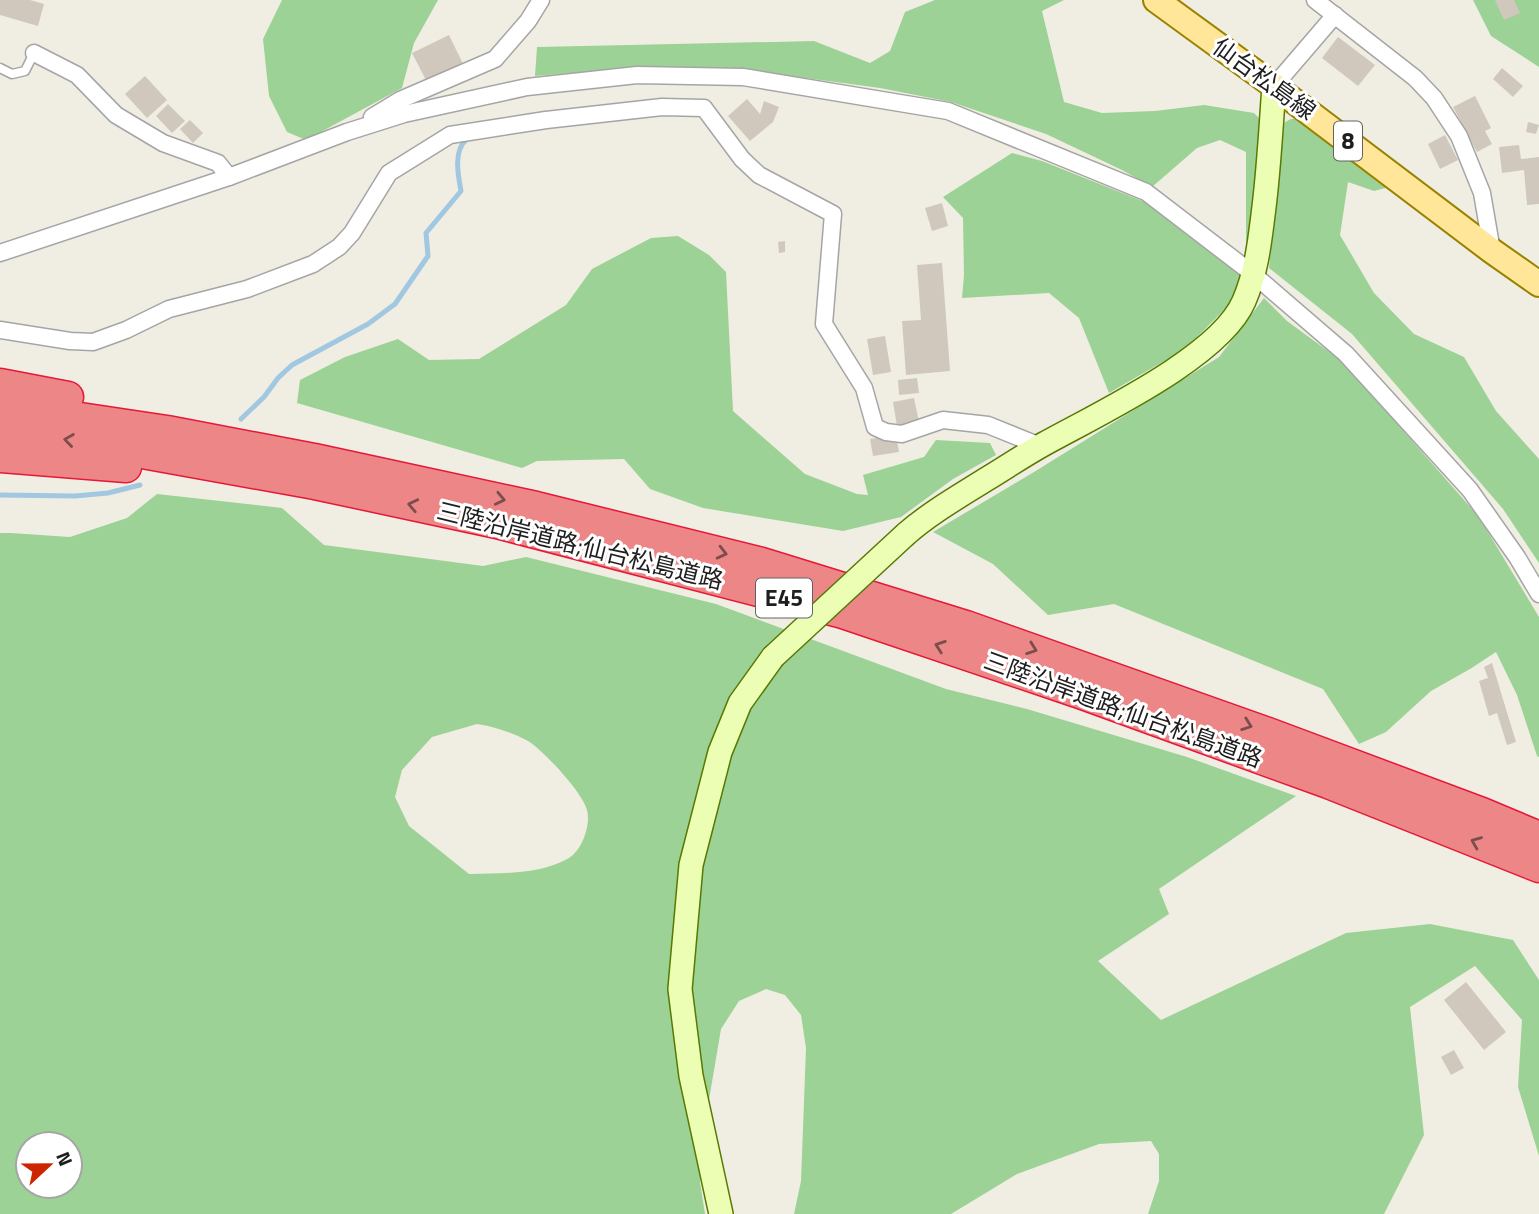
<svg xmlns="http://www.w3.org/2000/svg" width="1539" height="1214" viewBox="0 0 1539 1214" font-family="'Titillium Web','Noto Sans JP',sans-serif">
<rect width="100%" height="100%" fill="#f0eee3"/>
<!-- forest -->
<g fill="#9cd295" fill-rule="evenodd">
<polygon points="282,0 438,0 414,43 402,88 306,140 287,132 269,96 263,39"/>
<polygon points="935,0 1064,0 1042,11 1064,102 1102,113 1155,111 1204,105 1254,113 1264,123 1254,209 1246,243 1246,152 1220,140 1197,148 1152,187 1122,170 1046,134 951,102 880,88 769,73 654,67 535,76 537,47 814,41 870,63 890,51 905,12"/>
<polygon points="1473,0 1539,0 1539,67 1491,36"/>
<polygon points="1291,119 1298,119 1389,187 1374,191 1348,182 1340,235 1374,293 1414,334 1464,357 1496,411 1539,459 1539,563 1503,509 1352,334 1269,268 1283,128 1285,122"/>
<polygon points="1012,153 1042,161 1145,202 1240,273 1239,289 1226,308 1185,349 1109,393 1079,318 1049,293 962,298 964,275 963,218 943,197"/>
<polygon points="678,236 709,255 726,272 733,411 805,474 857,494 868,495 863,475 924,457 936,440 990,443 996,455 953,479 901,517 843,531 703,508 650,489 624,459 537,461 522,468 297,403 300,380 345,357 398,339 429,360 479,359 566,305 592,269 651,238"/>
<polygon points="1264,298 1287,321 1343,362 1479,517 1539,617 1539,757 1537,756 1517,695 1496,652 1470,669 1431,691 1386,732 1359,744 1323,689 1114,604 1048,615 993,564 933,532 1034,472 1219,357"/>
<path d="M 157,494 L 282,508 L 324,545 L 483,566 L 526,557 L 716,604 L 946,689 L 1027,709 L 1187,757 L 1296,796 L 1159,889 L 1169,914 L 1098,961 L 1161,1020 L 1346,933 L 1430,924 L 1513,940 L 1539,980 L 1539,1156 L 1518,1087 L 1522,1020 L 1475,966 L 1410,1007 L 1424,1135 L 1384,1214 L 1148,1214 L 1159,1181 L 1159,1154 L 1151,1141 L 1099,1144 L 1017,1174 L 951,1214 L 794,1214 L 801,1181 L 806,1048 L 801,1015 L 785,995 L 766,989 L 739,1001 L 721,1029 L 701,1147 L 700,1182 L 705,1214 L 0,1214 L 0,533 L 11,533 L 70,537 L 127,518 ZM 477,724 C 495,727 511,732 528,741 C 543,750 583,793 587,810 C 591,825 582,850 569,858 C 540,875 501,873 469,874 L 409,826 L 395,797 L 402,770 L 432,737 ZM 28,1144 L 70,1144 L 70,1186 L 28,1186 Z"/>
</g>
<g fill="none" stroke-linecap="round" stroke-linejoin="round">
<!-- stream -->
<g stroke="#a1c7e1" stroke-width="5">
<path d="M 241,419 L 264,397 L 278,378 L 292,365 L 368,324 L 395,304 L 428,256 L 426,233 L 461,191 C 458,175 453,150 467,139"/>
<polyline points="0,495 75,496 108,493 140,485"/>
</g>
</g>
<!-- building -->
<g fill="#d0c8bc">
<polygon points="0,0 30,0 44,4 38,26 0,15"/>
<polygon points="1495,0 1514,0 1520,13 1504,20"/>
<polygon points="449,35 464,66 428,84 412,53"/>
<polygon points="1338,37 1375,65 1358,86 1322,58"/>
<polygon points="1502,68 1523,86 1513,97 1493,79"/>
<polygon points="145,76 167,100 147,118 125,94"/>
<polygon points="1475,96 1491,128 1485,131 1492,144 1477,152 1453,107"/>
<polygon points="747,99 760,114 764,101 779,107 773,122 750,141 728,116"/>
<polygon points="168,104 185,121 172,133 156,116"/>
<polygon points="190,120 203,133 193,143 180,129"/>
<polygon points="1528,122 1539,125 1536,134 1526,132"/>
<polygon points="1445,135 1458,160 1440,169 1428,144"/>
<polygon points="1519,145 1521,159 1539,157 1539,204 1527,205 1524,170 1502,173 1499,147"/>
<polygon points="942,203 948,226 932,231 925,208"/>
<polygon points="785,241 785,252 779,253 778,242"/>
<polygon points="942,263 950,371 906,375 902,321 921,320 917,265"/>
<polygon points="885,336 891,372 873,375 867,339"/>
<polygon points="917,378 919,393 899,395 898,380"/>
<polygon points="914,398 919,422 897,426 893,402"/>
<polygon points="896,435 899,452 873,456 870,439"/>
<polygon points="1492,663 1516,742 1507,745 1497,713 1489,716 1479,681 1488,678 1484,667"/>
<polygon points="1466,982 1506,1032 1484,1050 1444,1000"/>
<polygon points="1454,1050 1464,1068 1451,1075 1441,1057"/>
</g>
<g fill="none" stroke-linecap="round" stroke-linejoin="round">
<defs>
<polyline id="lane" points="0,68 12,74 25,71 34,53"/>
<g id="street">
<polyline points="1315,0 1415,78 1434,98 1459,136 1482,193 1492,251"/>
<polyline points="34,53 77,75 116,115 163,143 218,163 229,177"/>
<polyline points="1274,86 1335,15"/>
<polyline points="372,117 400,100 495,59 528,21 541,0"/>
<polyline points="0,253 229,177 347,132 404,114 527,87 637,75 743,77 948,111 1146,192 1253,274 1346,354 1470,490 1517,557 1539,594"/>
<polyline points="0,330 70,341 93,342 126,330 169,309 247,289 313,264 339,247 352,233 389,173 450,135 546,120 662,107 704,108 742,159 759,175 833,214 824,324 864,388 875,427 886,432 902,434 943,420 988,425 1040,446"/>
</g>
<g id="secondary">
<path d="M 906,534 C 930,513 958,497 985,480 C 1005,468 1024,455 1044,444 C 1098,414 1220,357 1244,301 C 1257,271 1260,239 1264,207 C 1269,167 1271,126 1274,86"/>
<polyline points="721,1214 691,1076 680,989 691,865 720,752 740,703 773,657"/>
</g>
<polyline id="primary" points="1156,0 1274,86 1492,251 1539,284"/>
<g id="highway">
<polyline points="0,384 68,397"/>
<polyline points="0,406 167,431 314,459 536,507 762,563 966,626 1268,733 1482,813 1539,837"/>
<polyline points="0,431 87,443 315,484 497,523 843,613 1077,692 1328,783 1539,867"/>
<polyline points="0,457 126,467"/>
</g>
</defs>
<!-- lane casing -->
<use href="#lane" stroke="#a5a5a5" stroke-width="11"/>
<!-- street casing -->
<use href="#street" stroke="#a5a5a5" stroke-width="19"/>
<!-- secondary casing -->
<use href="#secondary" stroke="#577a00" stroke-width="26"/>
<!-- primary casing -->
<use href="#primary" stroke="#988200" stroke-width="28"/>
<!-- highway casing -->
<use href="#highway" stroke="#e61839" stroke-width="33"/>
<!-- lane -->
<use href="#lane" stroke="#fff" stroke-width="8"/>
<!-- street -->
<use href="#street" stroke="#fff" stroke-width="16"/>
<!-- secondary -->
<use href="#secondary" stroke="#ecfeb4" stroke-width="23"/>
<!-- primary -->
<use href="#primary" stroke="#ffe699" stroke-width="24"/>
<!-- highway -->
<use href="#highway" stroke="#ed8686" stroke-width="30"/>
<defs>
<polyline id="secondary-bridge" points="773,657 906,534"/>
</defs>
<!-- secondary-bridge casing -->
<use href="#secondary-bridge" stroke="#577a00" stroke-width="26" stroke-linecap="butt"/>
<!-- secondary-bridge -->
<use href="#secondary-bridge" stroke="#ecfeb4" stroke-width="23"/>
</g>
<!-- one-way arrows -->
<defs><path id="oneway-chevron" d="M-2-3.5L2.5 0L-2 3.5" fill="none" stroke-width="1.6" stroke-linecap="round" stroke-linejoin="round" transform="scale(1.75)"/></defs>
<g stroke="#7b4d4d">
<use href="#oneway-chevron" transform="translate(69 440) rotate(-172)"/>
<use href="#oneway-chevron" transform="translate(500 499) rotate(12)"/>
<use href="#oneway-chevron" transform="translate(413 505) rotate(-168)"/>
<use href="#oneway-chevron" transform="translate(722 553) rotate(14)"/>
<use href="#oneway-chevron" transform="translate(940 646) rotate(-161)"/>
<use href="#oneway-chevron" transform="translate(1032 649) rotate(20)"/>
<use href="#oneway-chevron" transform="translate(1247 725) rotate(20)"/>
<use href="#oneway-chevron" transform="translate(1476 842) rotate(-158)"/>
</g>
<g text-anchor="middle" stroke-width="6" stroke-linejoin="round" paint-order="stroke">
<!-- shield labels -->
<g fill="#fff" stroke="#626262" stroke-width="2">
<rect x="1334" y="121.5" width="28" height="39" rx="5"/>
<rect x="756" y="578.5" width="56" height="39" rx="5"/>
</g>
<g font-size="23" font-weight="bold" fill="#1e1e1e">
<text x="1348" y="149">8</text>
<text x="784" y="606">E45</text>
</g>
<!-- street labels -->
<g font-size="24" fill="#1e1e1e" stroke="#fff">
<text transform="translate(1264 79) rotate(36)" y="8">仙台松島線</text>
<text transform="translate(580 546) rotate(14)" y="8">三陸沿岸道路;仙台松島道路</text>
<text transform="translate(1123 710) rotate(20)" y="8">三陸沿岸道路;仙台松島道路</text>
</g>
</g>
<!-- north arrow -->
<g transform="translate(49 1165) rotate(68)"><circle r="33" fill="#ffffff" stroke="#a5a5a5" stroke-width="2"/>
<path d="M0-5L12 26L0 18L-12 26Z" fill="#cc2500"/>
<text y="-10" font-size="19" font-weight="bold" text-anchor="middle" fill="#1e1e1e">N</text>
</g>
</svg>
